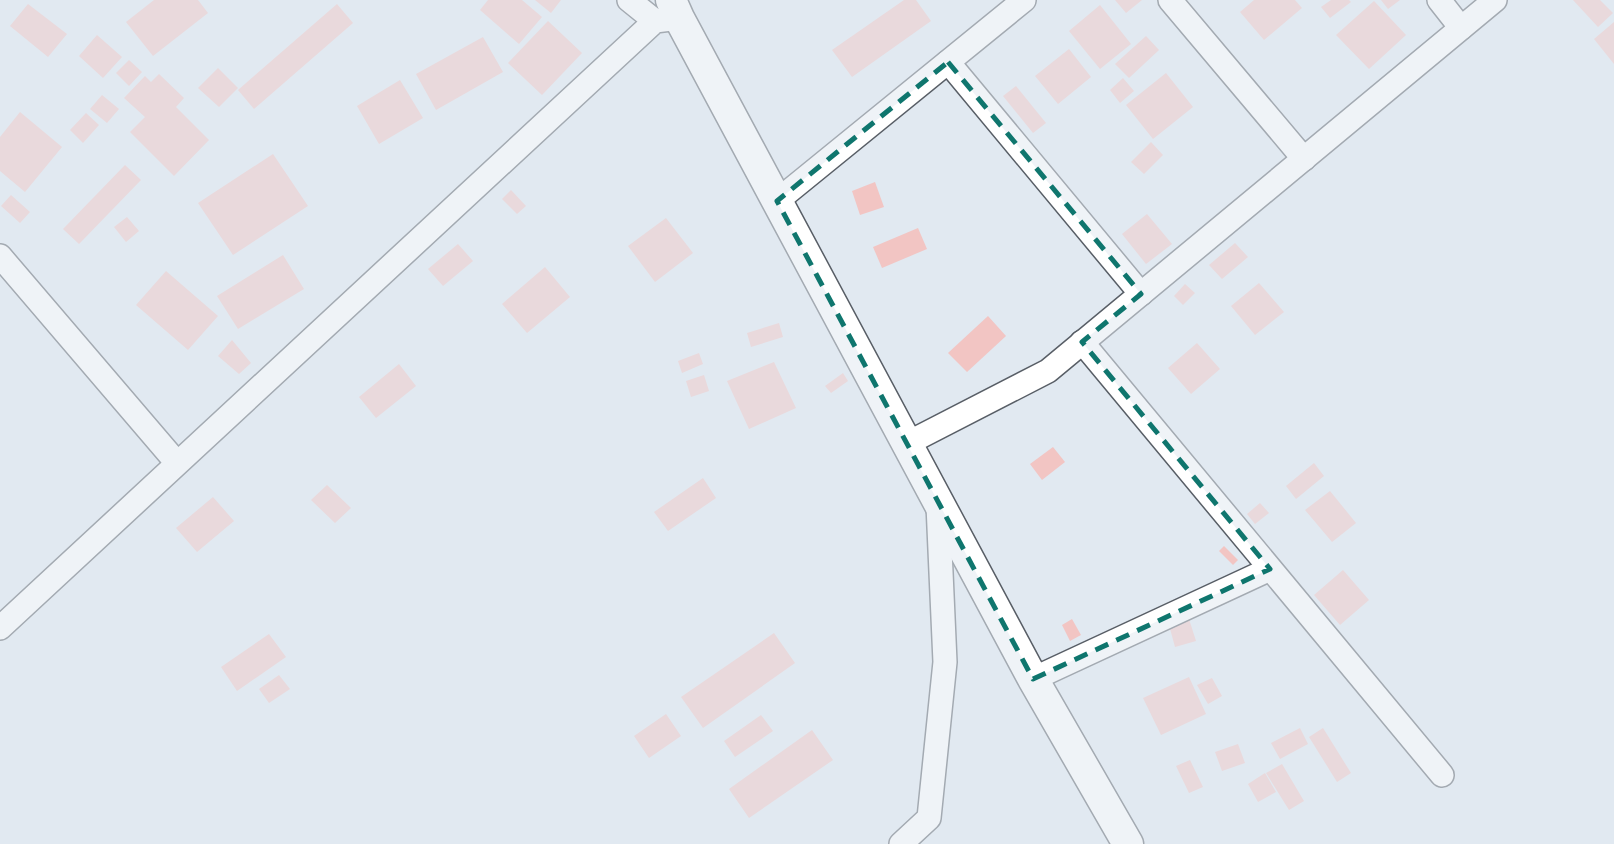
<svg xmlns="http://www.w3.org/2000/svg" width="1614" height="844" viewBox="0 0 1614 844" font-family="'Open Sans',sans-serif">
<rect width="100%" height="100%" fill="#e1e9f1"/>
<!-- building -->
<g fill="#f2c5c3">
<polygon points="154,0 198,0 208,13 153,56 126,22"/>
<polygon points="488,0 522,0 542,17 519,44 480,10"/>
<polygon points="535,0 561,0 551,13"/>
<polygon points="904,0 916,0 931,21 852,77 832,50"/>
<polygon points="1115,0 1142,0 1126,13"/>
<polygon points="1254,0 1295,0 1302,8 1264,40 1240,12"/>
<polygon points="1331,0 1349,0 1351,2 1330,18 1321,7"/>
<polygon points="1381,0 1400,0 1388,9"/>
<polygon points="1573,0 1600,0 1613,13 1598,27"/>
<polygon points="1374,1 1406,35 1369,69 1336,35"/>
<polygon points="28,4 67,34 48,57 10,26"/>
<polygon points="337,4 353,23 254,109 238,90"/>
<polygon points="1100,5 1131,44 1100,69 1069,31"/>
<polygon points="548,21 582,53 542,95 508,63"/>
<polygon points="1614,22 1614,64 1594,39"/>
<polygon points="97,35 122,57 103,78 79,56"/>
<polygon points="1146,36 1159,50 1129,78 1115,64"/>
<polygon points="483,37 503,72 436,110 416,74"/>
<polygon points="1069,49 1091,77 1058,104 1035,76"/>
<polygon points="129,60 142,72 129,86 116,73"/>
<polygon points="218,68 238,88 219,107 198,88"/>
<polygon points="1166,73 1193,107 1153,139 1126,105"/>
<polygon points="159,74 184,98 176,107 209,140 174,176 130,132 145,117 124,98 145,76 151,82"/>
<polygon points="1123,78 1134,91 1120,103 1110,90"/>
<polygon points="400,80 423,118 379,144 357,106"/>
<polygon points="1016,86 1046,123 1033,133 1003,96"/>
<polygon points="102,95 119,109 107,123 90,109"/>
<polygon points="20,112 62,147 25,192 0,171 0,137"/>
<polygon points="86,113 99,125 83,143 70,130"/>
<polygon points="1151,142 1163,155 1144,174 1131,162"/>
<polygon points="273,154 308,206 233,255 198,203"/>
<polygon points="125,165 141,180 79,244 63,229"/>
<polygon points="875,182 884,207 860,215 852,191"/>
<polygon points="511,190 526,206 517,214 502,199"/>
<polygon points="11,195 30,212 20,223 1,206"/>
<polygon points="1147,214 1172,244 1146,264 1122,234"/>
<polygon points="127,217 139,231 126,242 114,227"/>
<polygon points="666,218 693,253 655,282 628,246"/>
<polygon points="918,228 927,249 882,268 873,247"/>
<polygon points="1235,243 1248,257 1222,279 1209,265"/>
<polygon points="458,244 473,261 443,286 428,269"/>
<polygon points="283,255 304,289 238,329 217,296"/>
<polygon points="545,267 570,297 527,333 502,304"/>
<polygon points="166,271 218,316 188,350 136,305"/>
<polygon points="1259,283 1284,312 1255,335 1231,306"/>
<polygon points="1185,284 1195,293 1183,305 1174,296"/>
<polygon points="988,316 1006,336 967,372 948,353"/>
<polygon points="779,323 783,337 751,347 747,333"/>
<polygon points="232,340 251,363 239,374 218,356"/>
<polygon points="1197,343 1220,369 1191,394 1168,368"/>
<polygon points="699,353 703,364 682,373 678,361"/>
<polygon points="774,362 796,408 749,429 727,381"/>
<polygon points="399,364 416,386 376,418 359,397"/>
<polygon points="843,373 848,381 831,393 825,386"/>
<polygon points="704,375 709,391 691,397 686,381"/>
<polygon points="1053,447 1065,462 1042,480 1030,464"/>
<polygon points="1314,463 1324,476 1296,499 1286,486"/>
<polygon points="703,478 716,498 668,531 654,512"/>
<polygon points="327,485 351,508 335,523 311,500"/>
<polygon points="1330,491 1356,523 1332,542 1305,510"/>
<polygon points="213,497 234,521 197,552 176,528"/>
<polygon points="1260,503 1269,513 1255,524 1247,514"/>
<polygon points="1224,546 1238,560 1233,565 1219,551"/>
<polygon points="1343,570 1369,600 1340,625 1314,595"/>
<polygon points="1072,619 1081,635 1070,641 1062,625"/>
<polygon points="1189,619 1196,641 1175,647 1169,625"/>
<polygon points="774,633 795,663 703,728 681,697"/>
<polygon points="269,634 286,657 237,691 221,667"/>
<polygon points="279,675 290,689 269,703 259,689"/>
<polygon points="1189,677 1206,714 1161,735 1143,698"/>
<polygon points="1212,678 1222,696 1208,704 1197,685"/>
<polygon points="666,714 681,736 649,758 634,736"/>
<polygon points="761,715 773,731 735,757 724,741"/>
<polygon points="1300,728 1308,744 1280,759 1271,743"/>
<polygon points="1323,728 1351,773 1337,782 1309,737"/>
<polygon points="812,730 833,760 749,818 729,789"/>
<polygon points="1238,744 1245,763 1222,771 1215,752"/>
<polygon points="1190,760 1203,787 1189,793 1176,766"/>
<polygon points="1282,764 1304,801 1289,810 1266,773"/>
<polygon points="1265,773 1276,792 1258,802 1248,784"/>
</g>
<g fill="none" stroke-linecap="round" stroke-linejoin="round">
<defs>
<g id="minor">
<polyline points="629,0 655,21"/>
<polyline points="1170,0 1304,159"/>
<polyline points="1439,0 1461,28"/>
<polyline points="948,62 1141,294"/>
<polyline points="777,201 1024,0"/>
<polyline points="0,256 177,463"/>
<polyline points="1082,342 1442,775"/>
<polyline points="906,444 1048,371 1495,0"/>
<polyline points="0,628 655,21 679,18"/>
<polyline points="1033,679 1270,569"/>
<polyline points="901,844 929,818 945,662 938,505"/>
</g>
<polyline id="tertiary" points="671,0 679,18 1033,679 1128,844"/>
</defs>
<!-- minor casing -->
<use href="#minor" stroke="#585e66" stroke-width="26"/>
<!-- tertiary casing -->
<use href="#tertiary" stroke="#585e66" stroke-width="33"/>
<!-- minor -->
<use href="#minor" stroke="#fff" stroke-width="23"/>
<!-- tertiary -->
<use href="#tertiary" stroke="#fff" stroke-width="30"/>
</g>
<!-- marked area -->
<path d="M0 0H1614V844H0ZM 948,62 L 1141,294 L 1082,342 L 1270,569 L 1033,679 L 777,201 Z" fill="#e1e9f1" fill-opacity=".55" fill-rule="evenodd"/>
<path fill="none" stroke="#0f766e" stroke-width="5" stroke-dasharray="14 9" stroke-linejoin="round" d="M 948,62 L 1141,294 L 1082,342 L 1270,569 L 1033,679 L 777,201 Z"/>
</svg>
